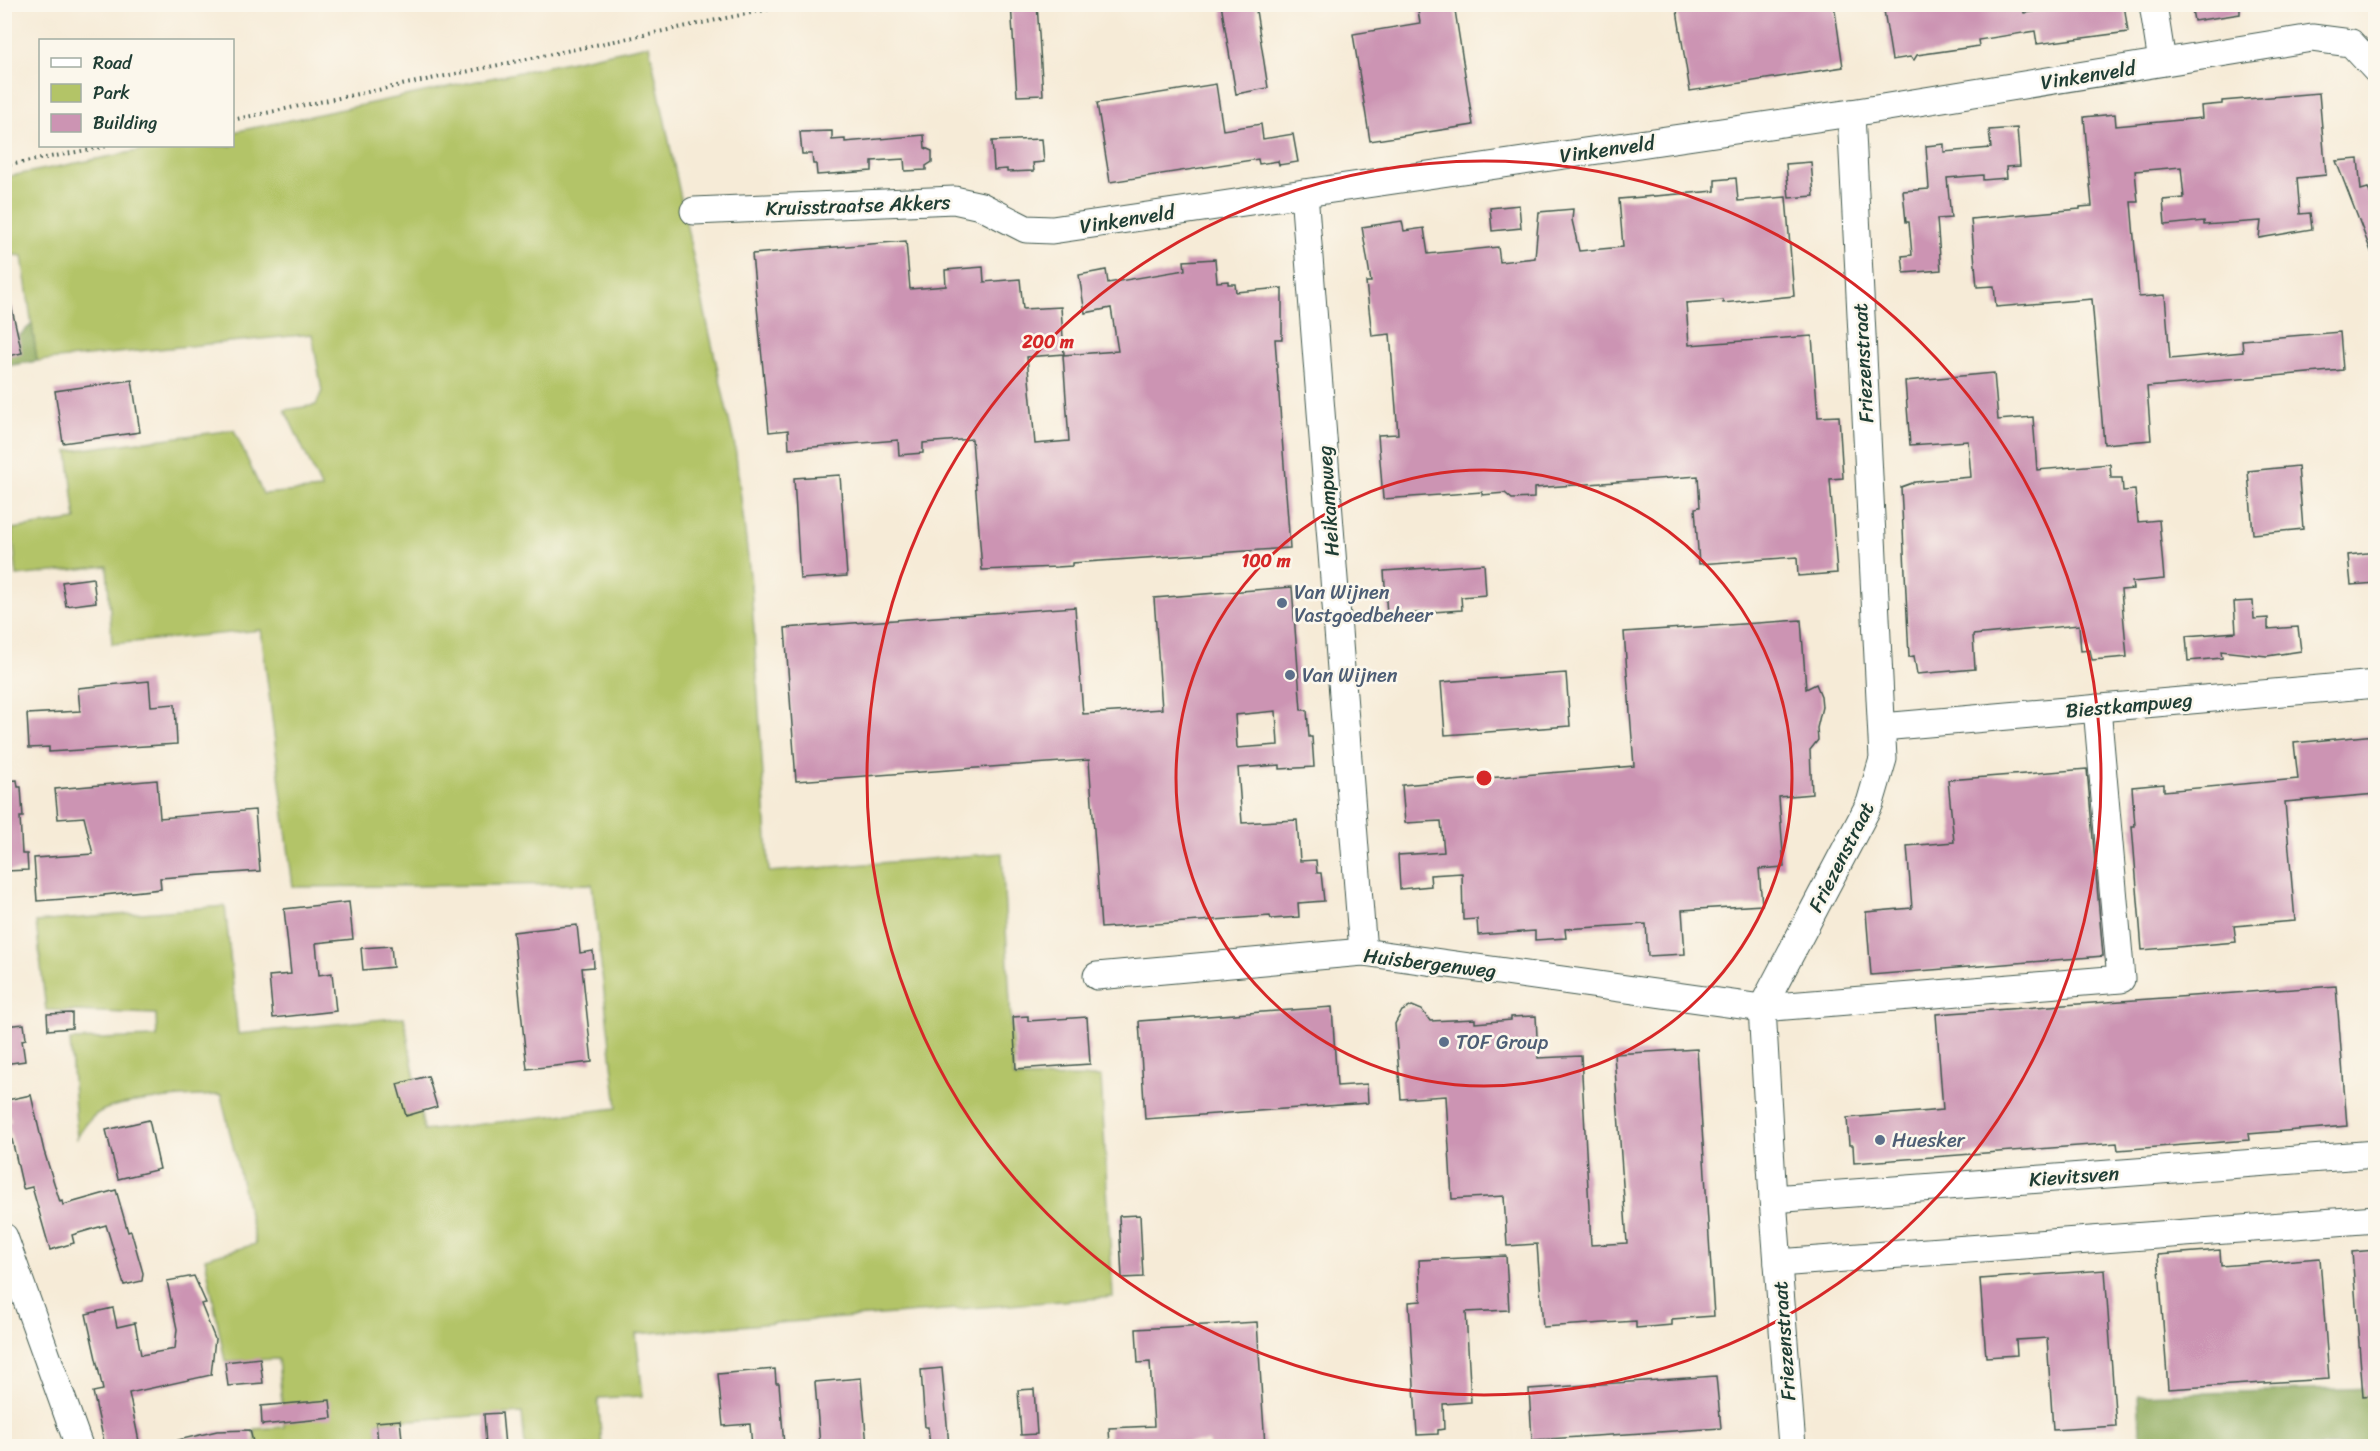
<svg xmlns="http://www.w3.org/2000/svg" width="2380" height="1451" viewBox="0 0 2380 1451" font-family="Sriracha,sans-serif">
<rect width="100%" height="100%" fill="#fbf7ec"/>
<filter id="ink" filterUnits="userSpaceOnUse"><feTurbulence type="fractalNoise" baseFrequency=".0167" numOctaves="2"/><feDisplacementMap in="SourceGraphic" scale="12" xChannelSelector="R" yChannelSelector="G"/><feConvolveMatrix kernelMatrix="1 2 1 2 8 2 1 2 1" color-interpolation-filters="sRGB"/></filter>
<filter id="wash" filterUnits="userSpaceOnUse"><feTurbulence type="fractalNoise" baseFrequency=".008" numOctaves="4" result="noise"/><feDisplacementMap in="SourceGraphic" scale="24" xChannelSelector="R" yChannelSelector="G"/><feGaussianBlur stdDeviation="1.35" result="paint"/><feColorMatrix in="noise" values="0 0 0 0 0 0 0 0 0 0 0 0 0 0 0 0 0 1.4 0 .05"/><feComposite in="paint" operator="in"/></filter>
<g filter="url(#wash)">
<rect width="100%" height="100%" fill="#f6ebd7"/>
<!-- green -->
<path fill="#b3c467" stroke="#69804e" stroke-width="1.5" d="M 649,45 L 701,295 L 735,447 L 751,584 L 769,872 L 1002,853 L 1014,1078 L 1101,1077 L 1113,1297 L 636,1334 L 643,1396 L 598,1398 L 602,1446 L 525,1446 L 522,1413 L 377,1422 L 378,1446 L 256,1446 L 254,1429 L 284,1427 L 278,1359 L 225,1361 L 205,1258 L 256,1244 L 221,1095 C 193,1096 131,1099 106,1109 C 92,1114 84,1126 77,1138 L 70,1040 L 157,1037 L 156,1014 L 46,1010 L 36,922 L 225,906 L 238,1034 L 404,1017 L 424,1131 L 617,1108 L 592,884 L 293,887 L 261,630 L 112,644 L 107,566 L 17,576 L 12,529 L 76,520 L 68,451 L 234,430 L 263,494 L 322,489 L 285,410 L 316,405 L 322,391 L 312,334 L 37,361 L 22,256 L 5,254 L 5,177 L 163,146 L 232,146 L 233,132 Z"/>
<!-- forest -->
<g fill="#8eaa5c" stroke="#567448" stroke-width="1.5">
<polygon points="32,324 37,361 5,366 5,343 18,337"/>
<polygon points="2375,1388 2375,1446 2141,1446 2138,1395"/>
</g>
<g id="blocks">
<!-- building -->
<g fill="#cc94b3" fill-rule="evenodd">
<polygon points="1011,4 1037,4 1043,95 1017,96"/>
<polygon points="1221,4 1255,4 1268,88 1236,94"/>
<polygon points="1417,4 1454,4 1473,125 1370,141 1353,34 1420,23"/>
<polygon points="1676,4 1834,4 1843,67 1690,91"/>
<polygon points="1883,4 2022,4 2024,13 2053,9 2054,4 2124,4 2128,32 2037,44 2035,31 1978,40 1979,46 1917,55 1914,60 1910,57 1892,60"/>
<polygon points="2191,4 2240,4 2240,14 2194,21"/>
<polygon points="1216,84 1223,130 1261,124 1263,139 1293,134 1298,162 1279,165 1278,161 1259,164 1258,159 1110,182 1097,103"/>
<polygon points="2319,93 2326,175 2297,178 2300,214 2310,213 2312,229 2259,238 2261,221 2204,225 2204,221 2165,225 2163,200 2184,198 2181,167 2135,171 2138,202 2131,202 2139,297 2165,295 2170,359 2243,352 2242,340 2340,332 2343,370 2147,387 2151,440 2104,444 2092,299 1996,307 1994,286 1977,287 1971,219 2080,209 2080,207 2092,206 2084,117 2115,114 2116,126 2202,118 2201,106 2222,104 2222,101"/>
<polygon points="2017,128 2020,166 2006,167 2007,178 1983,180 1983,175 1947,178 1951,218 1937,219 1941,270 1904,273 1902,256 1912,255 1909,222 1906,222 1903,191 1929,189 1926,146 1944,144 1944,152 1991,148 1989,130"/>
<polygon points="832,131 832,140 845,139 845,142 924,135 925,148 932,151 932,162 926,166 926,170 905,171 904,159 872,161 872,171 817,175 816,164 813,164 812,154 802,154 800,132"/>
<polygon points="1042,139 1044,162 1033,163 1034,171 1007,172 1007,169 994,170 992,141"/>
<polygon points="2358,159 2361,190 2368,188 2376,208 2376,259 2374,259 2336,161"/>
<polygon points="1811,162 1814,196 1789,198 1786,164"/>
<polygon points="1736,178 1738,201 1786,197 1794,296 1723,303 1723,300 1686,303 1689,345 1812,336 1818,417 1839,416 1843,478 1830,479 1837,573 1798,576 1797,557 1699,564 1695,508 1700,507 1698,476 1534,488 1534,498 1512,499 1505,493 1482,495 1482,492 1383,499 1378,435 1398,434 1390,334 1372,336 1366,282 1371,282 1362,227 1402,221 1404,231 1424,228 1428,254 1498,247 1500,262 1535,258 1539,212 1573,209 1572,220 1579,251 1623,247 1619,199 1715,191 1715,180"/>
<polygon points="1519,205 1521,228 1492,231 1490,208"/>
<polygon points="906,241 910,289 946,286 945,270 983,267 984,282 1020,279 1023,309 1061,307 1064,354 1027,357 1035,444 1069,441 1063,355 1118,351 1111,308 1085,313 1079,275 1106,270 1108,283 1185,270 1184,261 1215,259 1217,282 1228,281 1228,284 1235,284 1236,292 1282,288 1282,339 1275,339 1290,548 1072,563 1072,566 1057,567 982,570 972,439 923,443 923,453 899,455 898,440 789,449 788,430 769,432 752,254"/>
<polygon points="11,305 22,353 4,357 4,306"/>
<polygon points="1994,373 1998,420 2033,417 2037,470 2110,464 2111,478 2122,478 2123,491 2135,490 2138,522 2159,520 2164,579 2132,582 2133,589 2121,590 2127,657 2092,660 2090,650 2081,651 2079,625 1973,635 1975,669 1917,674 1914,656 1909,657 1901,487 1915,482 1971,477 1968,441 1910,445 1905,381"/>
<polygon points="132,380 140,432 63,443 55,391"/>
<polygon points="2298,466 2303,529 2253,534 2248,471"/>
<polygon points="840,475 847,576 800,579 794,478"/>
<polygon points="2376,552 2376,583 2351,585 2348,555"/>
<polygon points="1484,564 1486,595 1461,597 1462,610 1387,615 1384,571"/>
<polygon points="93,578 96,602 66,606 62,582"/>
<path d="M 1292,587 L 1301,710 L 1307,710 L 1309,737 L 1312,737 L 1314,767 L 1280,769 L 1280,765 L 1238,768 L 1242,823 L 1297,820 L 1300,861 L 1316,860 L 1317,873 L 1321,873 L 1324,901 L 1298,903 L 1299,917 L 1271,919 L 1270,916 L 1101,928 L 1089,760 L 796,781 L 785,628 L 1075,607 L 1083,714 L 1162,709 L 1154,598 ZM 1276,711 L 1278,745 L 1237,748 L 1235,715 Z"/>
<polygon points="2253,601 2254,619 2268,618 2268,629 2298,627 2301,651 2267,656 2221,651 2222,658 2188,661 2186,636 2236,632 2234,602"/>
<polygon points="1801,620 1806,689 1816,684 1821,696 1822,707 1817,728 1818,740 1810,750 1812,794 1779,797 1784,867 1759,869 1762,905 1682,910 1685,954 1648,956 1646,924 1565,929 1566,938 1535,940 1535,931 1478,935 1477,919 1463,920 1462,873 1430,875 1431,886 1400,889 1398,855 1444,852 1441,821 1405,823 1402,785 1634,766 1624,632"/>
<polygon points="1566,673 1570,726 1445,735 1441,682"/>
<polygon points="149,681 151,706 175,704 177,744 49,752 49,747 29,748 27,714 80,711 78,688"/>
<polygon points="2375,735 2376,794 2285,802 2295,921 2234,926 2236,942 2142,950 2132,826 2135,826 2132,787 2164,784 2164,791 2298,779 2294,743"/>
<polygon points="2087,769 2103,956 1871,975 1866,912 1912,908 1907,846 1954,842 1948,780"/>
<polygon points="17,780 18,787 21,787 23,817 20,817 22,854 27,854 28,870 5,871 4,781"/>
<polygon points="157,780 160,818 255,810 260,871 160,878 161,889 104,895 104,896 37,901 34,858 93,854 84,817 58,819 55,789"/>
<polygon points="349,902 353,939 316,943 319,975 332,973 336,1011 273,1018 269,976 291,974 284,909"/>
<polygon points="577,925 580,953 593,951 594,967 582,968 592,1062 527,1069 513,932"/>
<polygon points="391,946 393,967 363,970 361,948"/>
<polygon points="2336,986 2347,1126 2248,1134 2249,1140 2118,1150 2117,1143 1854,1163 1853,1145 1849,1145 1847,1118 1943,1110 1936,1014"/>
<polygon points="1412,1006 1422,1010 1430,1021 1475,1019 1475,1023 1511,1020 1511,1017 1536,1016 1538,1058 1581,1056 1591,1245 1627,1243 1614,1054 1697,1049 1714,1316 1672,1319 1672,1325 1636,1328 1636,1321 1543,1327 1537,1244 1507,1246 1504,1196 1452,1199 1446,1096 1401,1099 1395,1024 1402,1011"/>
<polygon points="1332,1007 1337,1086 1367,1084 1368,1103 1145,1119 1139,1021"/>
<polygon points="72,1013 72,1028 48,1030 47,1014"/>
<polygon points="1028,1016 1028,1021 1087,1017 1090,1064 1016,1069 1013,1017"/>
<polygon points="24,1024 26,1039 22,1040 25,1061 4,1064 4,1026"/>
<polygon points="428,1076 437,1107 406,1116 397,1084"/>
<polygon points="31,1095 44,1151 60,1202 62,1201 63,1205 116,1190 128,1232 131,1231 143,1273 142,1281 124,1285 106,1225 72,1235 74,1243 50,1250 32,1187 24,1189 23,1188 8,1122 11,1122 7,1100"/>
<polygon points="149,1120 160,1169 118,1179 106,1130"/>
<polygon points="1140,1215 1143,1277 1122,1278 1119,1216"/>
<polygon points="2220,1250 2221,1266 2320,1258 2329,1379 2168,1389 2158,1255"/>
<polygon points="2376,1250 2376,1395 2363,1396 2352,1252"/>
<polygon points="1506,1256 1509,1310 1466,1312 1471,1402 1443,1404 1444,1429 1438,1430 1438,1434 1417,1435 1409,1302 1421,1301 1419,1260"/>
<polygon points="2105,1270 2116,1426 2053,1430 2047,1338 2016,1340 2017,1355 1986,1357 1980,1279"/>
<polygon points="194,1276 206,1303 201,1304 215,1339 211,1375 129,1393 140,1446 105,1446 93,1392 103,1390 86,1314 113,1308 117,1327 135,1323 141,1355 175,1349 177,1329 167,1281"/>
<polygon points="1257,1322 1265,1446 1209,1446 1209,1442 1110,1446 1109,1428 1154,1426 1150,1362 1138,1363 1136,1329"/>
<polygon points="260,1358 263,1383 228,1386 225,1362"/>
<polygon points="942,1368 949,1446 930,1446 928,1427 925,1427 921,1370"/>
<polygon points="775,1369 776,1383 779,1383 784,1446 752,1446 750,1424 723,1426 718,1374"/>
<polygon points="1716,1376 1721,1428 1532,1440 1529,1389"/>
<polygon points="861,1378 867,1446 820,1446 815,1382"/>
<polygon points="1034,1389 1037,1434 1021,1435 1018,1390"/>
<polygon points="330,1400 332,1418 262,1425 261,1406"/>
<polygon points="502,1413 505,1446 486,1446 484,1414"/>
<polygon points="400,1420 402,1439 378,1442 376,1422"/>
<polygon points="250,1430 254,1446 178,1446 178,1440 217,1431"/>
</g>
</g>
</g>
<g filter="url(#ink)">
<use href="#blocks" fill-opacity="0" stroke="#3f574c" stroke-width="1.5"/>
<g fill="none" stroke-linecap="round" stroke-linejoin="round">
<defs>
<g id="minor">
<polyline points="2153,4 2162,62"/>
<polyline points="1304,193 1363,952"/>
<polyline points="694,211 954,200 981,206 1026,229 1052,230 1851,113 2312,38 2351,43 2376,70"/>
<polyline points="1882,727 2376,684"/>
<polyline points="1097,976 1363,952 1762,1008 2121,979 2097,708"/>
<polyline points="1773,1199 2376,1154"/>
<polyline points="4,1237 79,1446"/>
<polyline points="1778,1263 2376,1219"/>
<polyline points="1792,1446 1773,1199 1762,1008 1870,803 1883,759 1851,113"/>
</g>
</defs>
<!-- minor casing -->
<use href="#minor" stroke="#3f574c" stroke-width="29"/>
<!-- path -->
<g stroke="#3f574c" stroke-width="4" stroke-dasharray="1.5 4.5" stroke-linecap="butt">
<polyline points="232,120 794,4"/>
<polyline points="4,166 107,146"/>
</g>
<!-- minor -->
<use href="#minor" stroke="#fff" stroke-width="27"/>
</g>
</g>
<!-- distance rings -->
<g fill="none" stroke="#d62828" stroke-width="3">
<circle cx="1484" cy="778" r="308"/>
<circle cx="1484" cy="778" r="617"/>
</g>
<!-- markers -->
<g fill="#5c6f8a" stroke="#fbf7ec" stroke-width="2">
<circle cx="1282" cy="603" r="6"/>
<circle cx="1290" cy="675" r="6"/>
<circle cx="1444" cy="1042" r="6"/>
<circle cx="1880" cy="1140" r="6"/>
</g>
<g text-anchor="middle" stroke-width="5" stroke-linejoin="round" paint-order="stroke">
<!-- street labels -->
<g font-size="20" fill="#1f3d34" stroke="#fbf7ec">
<text transform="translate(2088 75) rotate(-9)" y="7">Vinkenveld</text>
<text transform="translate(1607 149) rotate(-8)" y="7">Vinkenveld</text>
<text transform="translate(858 205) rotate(-2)" y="7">Kruisstraatse Akkers</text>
<text transform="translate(1127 219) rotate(-9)" y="7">Vinkenveld</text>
<text transform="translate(1863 363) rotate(-93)" y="7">Friezenstraat</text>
<text transform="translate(1328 501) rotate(-94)" y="7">Heikampweg</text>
<text transform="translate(2129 705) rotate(-5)" y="7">Biestkampweg</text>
<text transform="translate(1841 857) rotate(-63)" y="7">Friezenstraat</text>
<text transform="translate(1430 963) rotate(7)" y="7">Huisbergenweg</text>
<text transform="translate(2074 1176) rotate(-4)" y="7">Kievitsven</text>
<text transform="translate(1784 1341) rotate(-94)" y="7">Friezenstraat</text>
</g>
<!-- service labels -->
<g font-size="20" fill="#4e5e75" stroke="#fbf7ec" text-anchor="start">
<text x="1294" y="599">Van Wijnen<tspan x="1294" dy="23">Vastgoedbeheer</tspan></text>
<text x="1302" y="682">Van Wijnen</text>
<text x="1456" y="1049">TOF Group</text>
<text x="1892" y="1147">Huesker</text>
</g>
</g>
<circle cx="1484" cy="778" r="9" fill="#d62828" stroke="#fbf7ec" stroke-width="3"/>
<g font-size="18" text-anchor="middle" font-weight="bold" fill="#d62828" stroke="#fbf7ec" stroke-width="5" stroke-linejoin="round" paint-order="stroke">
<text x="1048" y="348">200 m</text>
<text x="1266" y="567">100 m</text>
</g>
<!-- margin -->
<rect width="2380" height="1451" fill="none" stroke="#fbf7ec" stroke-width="24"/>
<!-- legend -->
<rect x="39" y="39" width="195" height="108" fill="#fbf7ec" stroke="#a3ada2" stroke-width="1.5"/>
<rect x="51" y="58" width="30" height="9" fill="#ffffff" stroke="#a3ada2" stroke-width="1.5"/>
<text x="93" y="69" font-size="18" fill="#1f3d34">Road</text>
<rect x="51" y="84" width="30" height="18" fill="#b3c467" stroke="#a3ada2" stroke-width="1.5"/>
<text x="93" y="99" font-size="18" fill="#1f3d34">Park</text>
<rect x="51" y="114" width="30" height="18" fill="#cc94b3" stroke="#a3ada2" stroke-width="1.5"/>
<text x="93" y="129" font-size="18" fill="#1f3d34">Building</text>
</svg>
